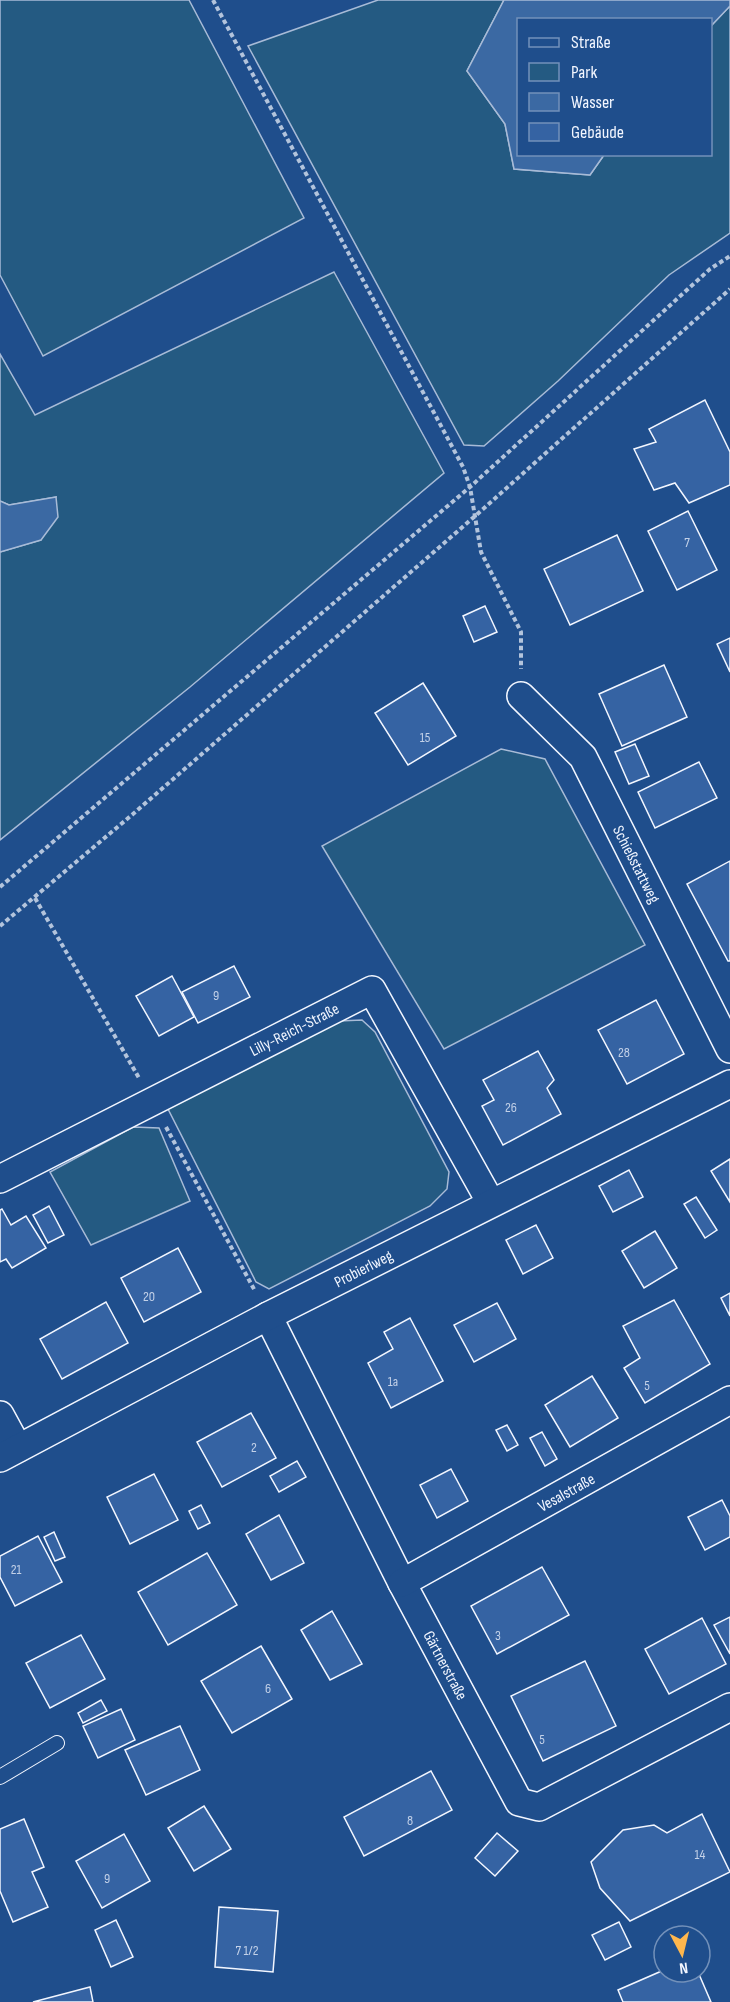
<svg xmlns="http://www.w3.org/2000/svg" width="730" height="2002" viewBox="0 0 730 2002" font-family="'Sofia Sans Condensed',sans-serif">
<rect width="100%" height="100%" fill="#1f4e8c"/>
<!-- green -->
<g fill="#245a82" stroke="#a8bbd7" stroke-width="1.5">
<polygon points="0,0 189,0 304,218 43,356 0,275"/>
<polygon points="378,0 504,0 467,71 505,124 514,169 590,175 604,155 710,154 711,26 730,6 730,233 669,275 558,381 484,446 464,445 248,46"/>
<polygon points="334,272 444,473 190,687 0,840 0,552 41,540 56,497 9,505 0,501 0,354 35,415"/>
<polygon points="501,749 545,759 645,945 444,1049 322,846"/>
<polygon points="362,1020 375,1032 449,1172 447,1189 430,1206 269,1289 256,1282 167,1107 339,1021"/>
<polygon points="133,1127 159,1128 190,1201 91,1245 50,1172"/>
</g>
<!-- water -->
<g fill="#3b69a3" stroke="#a8bbd7" stroke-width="1.5">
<polygon points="504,0 730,0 730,6 711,26 710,20 518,20 518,154 604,155 590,175 514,169 505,124 467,71"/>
<polygon points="56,497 58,517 41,540 0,552 0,501 9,505"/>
</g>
<!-- building -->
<g fill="#3563a3" stroke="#f2f6ff" stroke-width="1.5">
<polygon points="705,400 730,452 730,485 689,503 675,483 654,490 634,449 656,442 649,429"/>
<polygon points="688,511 717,570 677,590 648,531"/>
<polygon points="617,535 643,591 570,625 544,569"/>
<polygon points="485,606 497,632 474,642 463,616"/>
<polygon points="730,638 730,672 717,644"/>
<polygon points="664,665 687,717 622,746 599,694"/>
<polygon points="423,683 456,736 408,765 375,713"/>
<polygon points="635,744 649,776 629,784 615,752"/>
<polygon points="699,762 717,798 655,828 638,792"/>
<polygon points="730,861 730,961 728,961 687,884"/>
<polygon points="234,966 250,997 198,1023 182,992"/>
<polygon points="172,976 194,1017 159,1036 136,996"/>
<polygon points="656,1000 684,1054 627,1084 598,1030"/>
<polygon points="538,1051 554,1080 547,1088 561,1114 503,1145 482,1106 494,1100 483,1080"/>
<polygon points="730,1159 730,1202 711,1171"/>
<polygon points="629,1170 643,1197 613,1212 599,1186"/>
<polygon points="696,1197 717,1230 705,1238 684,1204"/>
<polygon points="49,1206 64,1235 48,1243 33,1215"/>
<polygon points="2,1209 11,1225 26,1216 46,1248 12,1268 6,1259 0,1262 0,1210"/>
<polygon points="536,1225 553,1258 523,1274 506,1240"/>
<polygon points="655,1231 677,1268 644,1288 622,1251"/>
<polygon points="178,1248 201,1292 144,1322 121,1278"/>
<polygon points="730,1293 730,1316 721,1298"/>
<polygon points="674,1300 710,1364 645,1403 624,1368 640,1358 623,1326"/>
<polygon points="106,1302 128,1343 62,1379 40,1339"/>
<polygon points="497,1303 516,1339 474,1362 454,1325"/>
<polygon points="410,1318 443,1381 391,1408 368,1363 393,1349 384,1332"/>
<polygon points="592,1376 618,1418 570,1447 545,1405"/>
<polygon points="251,1413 276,1458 222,1487 197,1442"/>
<polygon points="507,1425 518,1445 507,1451 496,1430"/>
<polygon points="542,1432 557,1459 545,1466 530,1438"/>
<polygon points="297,1461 306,1477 279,1492 270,1476"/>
<polygon points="451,1469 468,1501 437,1518 420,1485"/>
<polygon points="154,1474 178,1520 130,1544 107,1497"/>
<polygon points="722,1500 730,1516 730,1537 705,1550 688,1517"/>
<polygon points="201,1505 210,1523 198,1529 189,1511"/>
<polygon points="279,1515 304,1563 271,1580 246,1534"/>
<polygon points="54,1532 65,1557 55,1561 44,1537"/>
<polygon points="38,1536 62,1582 15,1606 0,1577 0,1556"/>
<polygon points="207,1553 237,1605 168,1645 138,1592"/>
<polygon points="542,1567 569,1615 497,1654 471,1606"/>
<polygon points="332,1611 362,1664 330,1680 301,1630"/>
<polygon points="730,1617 730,1654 714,1625"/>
<polygon points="702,1618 726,1664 669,1694 645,1649"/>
<polygon points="81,1635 105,1679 50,1708 26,1663"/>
<polygon points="261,1646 292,1699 232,1733 201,1681"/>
<polygon points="585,1661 616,1726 543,1761 511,1696"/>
<polygon points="101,1700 107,1711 83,1723 78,1713"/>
<polygon points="121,1709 135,1740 98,1758 83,1726"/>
<polygon points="180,1726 200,1770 146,1795 125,1750"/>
<polygon points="431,1771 452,1810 364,1856 344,1817"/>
<polygon points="204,1806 231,1849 194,1871 168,1828"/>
<polygon points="702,1814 730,1872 630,1921 600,1888 591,1862 623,1830 654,1825 667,1833"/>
<polygon points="24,1819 44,1867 32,1872 48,1907 13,1922 0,1891 0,1829"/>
<polygon points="497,1833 518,1851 495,1876 475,1858"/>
<polygon points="124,1834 150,1881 102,1908 76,1861"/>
<polygon points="219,1907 278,1911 273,1972 215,1967"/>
<polygon points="116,1920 133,1957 111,1967 95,1930"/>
<polygon points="619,1922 631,1947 605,1960 592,1935"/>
<polygon points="664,1970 664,1972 698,1972 711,2002 623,2002 618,1990"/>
<polygon points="90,1987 93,2002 33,2002"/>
</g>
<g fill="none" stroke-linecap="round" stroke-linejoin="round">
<defs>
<polyline id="service" points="0,1777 57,1743"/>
<g id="minor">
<polyline points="521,696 583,757 730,1049"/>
<polyline points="0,1179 372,990 491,1203"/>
<polyline points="268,1316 402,1583 519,1802 539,1807 730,1707"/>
<polyline points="0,1415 18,1448"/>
<polyline points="0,1458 268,1316 730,1084"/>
<polyline points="402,1583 730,1400"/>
</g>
</defs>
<!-- service casing -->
<use href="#service" stroke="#f2f6ff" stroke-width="16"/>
<!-- minor casing -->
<use href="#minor" stroke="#f2f6ff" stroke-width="30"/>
<!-- path -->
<g stroke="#b3c4dc" stroke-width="4" stroke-dasharray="4.5 3" stroke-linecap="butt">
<polyline points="213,0 463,467 470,487 481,552 521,632 521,669"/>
<polyline points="0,887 470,487 710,269 730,256"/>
<polyline points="35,898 139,1078"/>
<polyline points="0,926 133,814 474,517 730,289"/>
<polyline points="166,1127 255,1291"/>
</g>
<!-- service -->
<use href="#service" stroke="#1f4e8c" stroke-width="14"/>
<!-- minor -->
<use href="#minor" stroke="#1f4e8c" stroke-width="27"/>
</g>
<g text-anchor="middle" stroke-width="4.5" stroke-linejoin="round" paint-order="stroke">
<!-- number labels -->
<g font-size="14" fill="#c3d1e8">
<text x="687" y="547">7</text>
<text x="425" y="742">15</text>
<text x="216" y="1000">9</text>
<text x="624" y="1057">28</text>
<text x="511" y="1112">26</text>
<text x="149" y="1301">20</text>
<text x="393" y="1386">1a</text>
<text x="647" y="1390">5</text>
<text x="254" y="1452">2</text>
<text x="16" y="1574">21</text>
<text x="498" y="1640">3</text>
<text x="268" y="1693">6</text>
<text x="542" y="1744">5</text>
<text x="410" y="1825">8</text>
<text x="700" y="1859">14</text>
<text x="107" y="1883">9</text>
<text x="247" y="1955">7 1/2</text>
</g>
<!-- street labels -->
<g font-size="16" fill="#f2f6ff" stroke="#1f4e8c">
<text transform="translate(637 864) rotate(63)" y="6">Schießstattweg</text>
<text transform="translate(294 1029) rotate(-27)" y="6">Lilly-Reich-Straße</text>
<text transform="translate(363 1268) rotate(-27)" y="6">Probierlweg</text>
<text transform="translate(566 1492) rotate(-29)" y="6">Vesalstraße</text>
<text transform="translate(446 1665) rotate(62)" y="6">Gärtnerstraße</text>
</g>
</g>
<!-- legend -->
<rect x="517" y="18" width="195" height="138" fill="#1f4e8c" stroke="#7391ba" stroke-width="1.5"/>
<rect x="529" y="38" width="30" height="9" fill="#1f4e8c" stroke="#7391ba" stroke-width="1.5"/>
<text x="571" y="48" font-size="18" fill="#f2f6ff">Straße</text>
<rect x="529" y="63" width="30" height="18" fill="#245a82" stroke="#7391ba" stroke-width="1.5"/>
<text x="571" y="78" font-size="18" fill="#f2f6ff">Park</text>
<rect x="529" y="93" width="30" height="18" fill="#3b69a3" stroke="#7391ba" stroke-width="1.5"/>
<text x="571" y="108" font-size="18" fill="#f2f6ff">Wasser</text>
<rect x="529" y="123" width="30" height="18" fill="#3563a3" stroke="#7391ba" stroke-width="1.5"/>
<text x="571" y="138" font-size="18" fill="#f2f6ff">Gebäude</text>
<!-- north arrow -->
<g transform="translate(682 1954) rotate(173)"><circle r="28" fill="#1f4e8c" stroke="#7391ba" stroke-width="1.5"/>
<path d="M0-4.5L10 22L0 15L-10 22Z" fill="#ffb74d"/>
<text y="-9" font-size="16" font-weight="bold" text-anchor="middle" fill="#f2f6ff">N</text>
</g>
</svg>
